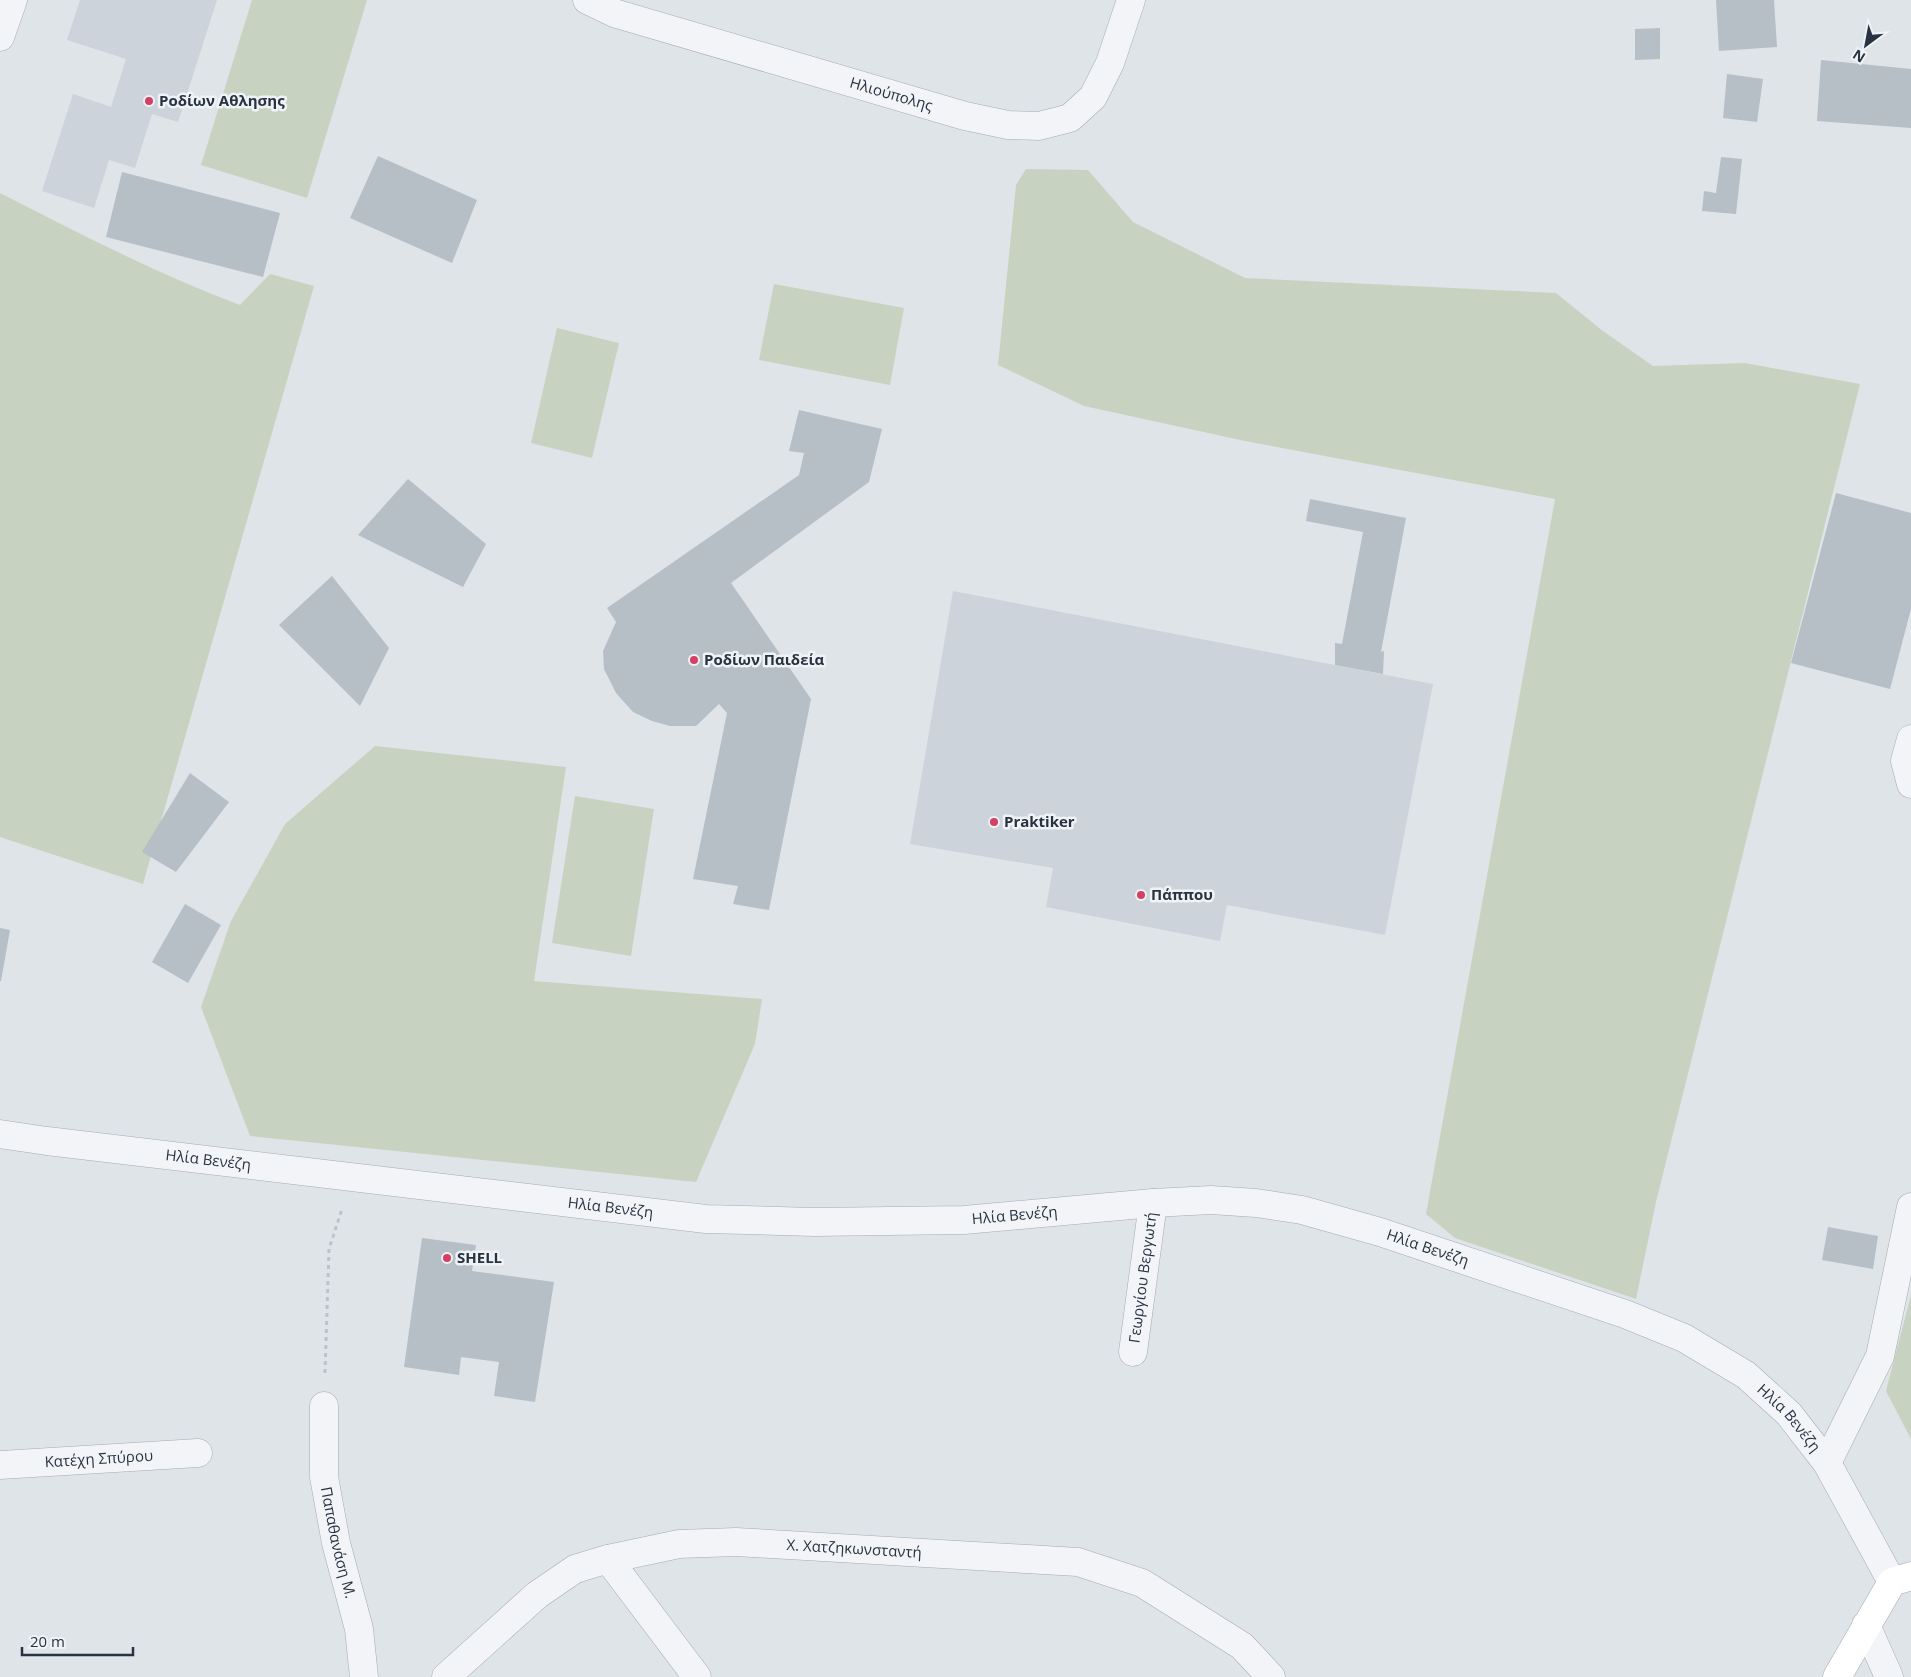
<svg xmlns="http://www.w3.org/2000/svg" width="1911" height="1677" viewBox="0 0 1911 1677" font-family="'Open Sans',sans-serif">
<rect width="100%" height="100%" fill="#dfe4e9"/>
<!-- built -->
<g fill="#cdd3db">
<polygon points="80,0 217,0 178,122 152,114 135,168 109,160 94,208 42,191 73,94 111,107 126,59 67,40"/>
<polygon points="953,591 1433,684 1385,935 1227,905 1220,941 1046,907 1053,868 910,844"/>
</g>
<!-- green -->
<g fill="#c7d3c0">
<polygon points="252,0 367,0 307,198 201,165"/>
<polygon points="1026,169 1088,170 1133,222 1245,278 1556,293 1603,331 1653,366 1745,363 1860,384 1656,1202 1636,1299 1455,1238 1426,1214 1555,499 1245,441 1084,406 998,365 1016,185"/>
<path d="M 0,193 C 79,233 157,274 240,305 L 270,274 L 314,286 L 143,884 L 0,837 Z"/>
<polygon points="774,284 904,308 890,385 759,360"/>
<polygon points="557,328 619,343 592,458 531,443"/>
<polygon points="375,746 566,767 534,981 762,999 755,1044 696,1182 250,1136 201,1007 231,921 285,824"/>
<polygon points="575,796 654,809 631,956 552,943"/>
<polygon points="1911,1295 1911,1439 1886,1391"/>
</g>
<!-- building -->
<g fill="#b6bec6">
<polygon points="1716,0 1774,0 1777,47 1719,51"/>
<polygon points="1660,28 1660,59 1635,60 1635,29"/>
<polygon points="1821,60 1911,69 1911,128 1817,121"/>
<polygon points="1727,74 1763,79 1757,122 1723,118"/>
<polygon points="378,156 477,200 452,263 350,218"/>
<polygon points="1721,157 1742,159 1736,214 1702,211 1704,191 1716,193"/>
<polygon points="122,172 280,213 263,277 106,237"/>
<polygon points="799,410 882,429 869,482 731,583 811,699 769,910 733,904 738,886 693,879 727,713 719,704 696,726 670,726 652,721 633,712 616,693 604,669 603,651 616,622 607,608 799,475 804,453 789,451"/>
<polygon points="408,479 486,544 463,587 358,535"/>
<polygon points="1836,493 1911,513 1911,609 1890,689 1791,663"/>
<polygon points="1310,499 1406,518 1381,652 1384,651 1383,674 1335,665 1335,643 1342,644 1363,532 1306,521"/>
<polygon points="332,576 389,648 360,706 279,625"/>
<polygon points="190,773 229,802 176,872 142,852"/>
<polygon points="185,904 221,925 188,983 152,962"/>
<polygon points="0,928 10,930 1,981 0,981"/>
<polygon points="1828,1227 1878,1236 1873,1269 1822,1260"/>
<polygon points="422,1238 476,1245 472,1271 554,1282 535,1402 494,1396 499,1362 461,1357 459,1375 404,1367"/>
</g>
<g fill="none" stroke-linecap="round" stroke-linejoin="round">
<defs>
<g id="minor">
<path id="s1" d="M 587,0 L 614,13 L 965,116 L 1008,125 L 1039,126 L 1070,118 L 1093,97 L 1110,63 L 1131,0"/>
<polyline points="0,37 13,0"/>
<polyline points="1911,739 1905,761 1911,784"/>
<path id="s2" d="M 0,1134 L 47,1141 L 706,1219 L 814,1222 L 964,1220 L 1153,1203 L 1211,1200 L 1256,1203 L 1302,1210 L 1380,1232 L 1625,1314 L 1684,1338 L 1746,1375 L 1789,1414 L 1827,1463 L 1892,1582"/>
<path id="s3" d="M 1133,1352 L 1153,1203"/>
<path id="s4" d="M 324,1406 L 324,1477 L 336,1543 L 359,1629 L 364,1677"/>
<polyline points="1827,1463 1880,1356 1911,1207"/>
<path id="s5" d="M 0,1465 L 198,1453"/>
<polyline points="608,1559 697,1677"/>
<polyline points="1866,1625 1889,1677"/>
<path id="s6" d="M 446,1677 L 537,1595 L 575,1569 L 608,1559 L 679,1544 L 736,1542 L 1078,1562 L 1142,1583 L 1242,1646 L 1271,1677"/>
</g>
<polyline id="major" points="1837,1677 1892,1582 1911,1576"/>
</defs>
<!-- minor casing -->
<use href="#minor" stroke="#a4abb3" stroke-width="29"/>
<!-- major casing -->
<use href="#major" stroke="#9ea9b5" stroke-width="29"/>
<!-- path -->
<polyline stroke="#bdc2c8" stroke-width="3" stroke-dasharray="4 4" stroke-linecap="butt" points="325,1373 329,1249 342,1209"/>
<!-- minor -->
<use href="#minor" stroke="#f2f4f7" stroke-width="28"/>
<!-- major -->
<use href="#major" stroke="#fff" stroke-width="28"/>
</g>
<!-- markers -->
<g fill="#d34063" stroke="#eff3f6" stroke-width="2">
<circle cx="149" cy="101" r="5"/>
<circle cx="694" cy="660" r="5"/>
<circle cx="994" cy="822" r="5"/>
<circle cx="1141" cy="895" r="5"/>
<circle cx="447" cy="1258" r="5"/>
</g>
<g text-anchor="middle" stroke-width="5" stroke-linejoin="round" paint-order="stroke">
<!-- street labels -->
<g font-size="15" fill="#273341" stroke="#eff3f6">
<text dy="5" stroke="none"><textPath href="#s1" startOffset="319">Ηλιούπολης</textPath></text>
<text dy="5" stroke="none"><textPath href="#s2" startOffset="210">Ηλία Βενέζη</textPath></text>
<text dy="5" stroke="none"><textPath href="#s2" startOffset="615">Ηλία Βενέζη</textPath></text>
<text dy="5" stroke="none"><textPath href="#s2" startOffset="1020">Ηλία Βενέζη</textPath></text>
<text dy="5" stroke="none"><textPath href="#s2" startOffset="1440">Ηλία Βενέζη</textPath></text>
<text dy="5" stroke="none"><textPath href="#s3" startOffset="75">Γεωργίου Βεργωτή</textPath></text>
<text dy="5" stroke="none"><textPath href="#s2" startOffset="1845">Ηλία Βενέζη</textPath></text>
<text dy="5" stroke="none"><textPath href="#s5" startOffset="99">Κατέχη Σπύρου</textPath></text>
<text dy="5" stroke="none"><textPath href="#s4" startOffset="138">Παπαθανάση Μ.</textPath></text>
<text dy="5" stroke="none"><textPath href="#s6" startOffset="451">Χ. Χατζηκωνσταντή</textPath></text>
</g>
<!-- poi labels -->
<g font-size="15" font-weight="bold" fill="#273341" stroke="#eff3f6" text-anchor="start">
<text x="159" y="106">Ροδίων Αθλησης</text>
<text x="704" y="665">Ροδίων Παιδεία</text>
<text x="1004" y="827">Praktiker</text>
<text x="1151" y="900">Πάππου</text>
<text x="457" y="1263">SHELL</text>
</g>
</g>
<!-- north arrow -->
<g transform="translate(1866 45) rotate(212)" stroke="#eff3f6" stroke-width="4" paint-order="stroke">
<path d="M0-4L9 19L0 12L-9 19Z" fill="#273341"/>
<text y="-8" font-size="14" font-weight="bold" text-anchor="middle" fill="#273341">N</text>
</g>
<!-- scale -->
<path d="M22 1647v8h111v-8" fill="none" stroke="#273341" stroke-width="2.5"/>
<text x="30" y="1647" font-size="15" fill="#273341" stroke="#eff3f6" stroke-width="4" paint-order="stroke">20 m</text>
</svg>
